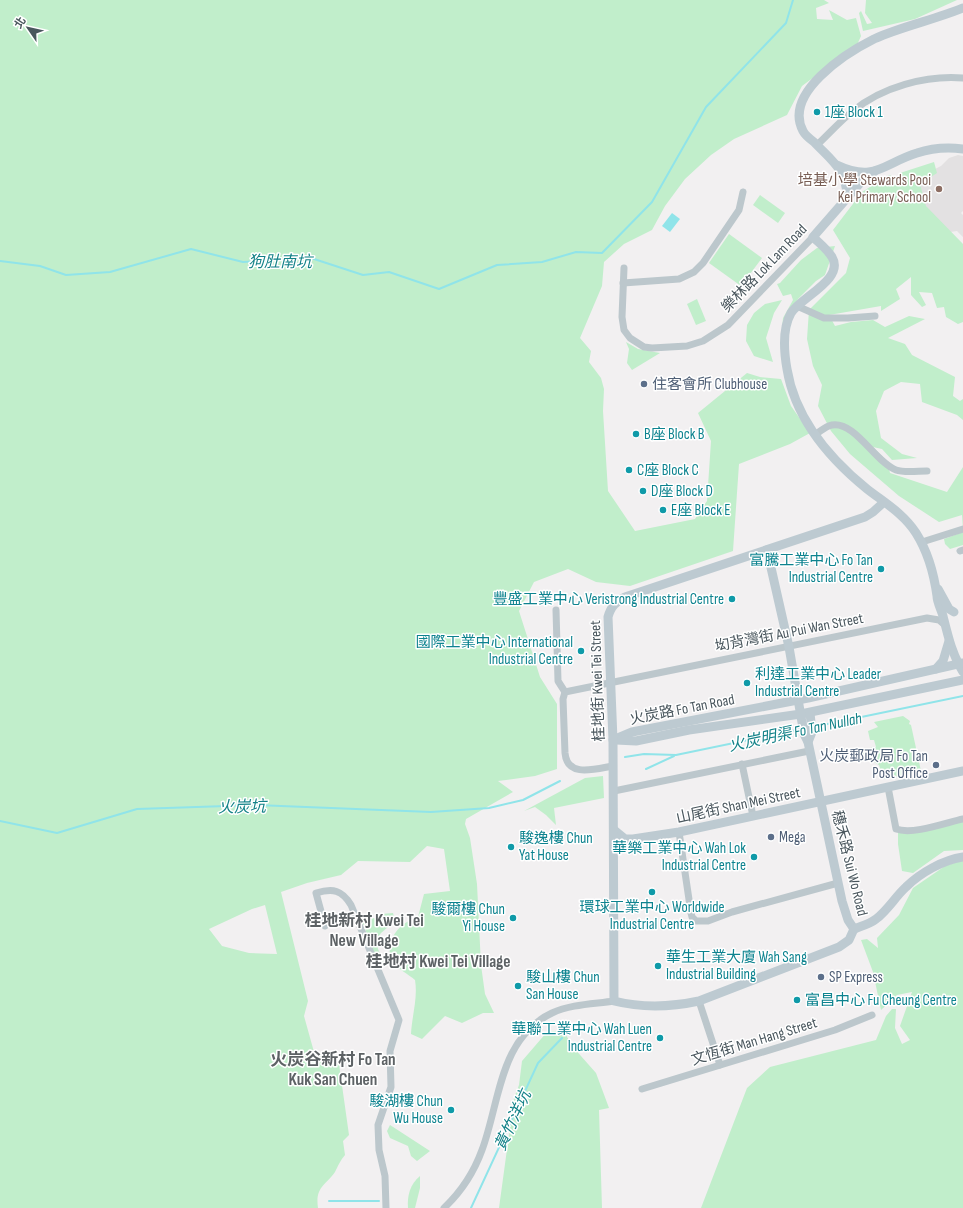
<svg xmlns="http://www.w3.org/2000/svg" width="963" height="1208" viewBox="0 0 963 1208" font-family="'Sofia Sans Condensed','Noto Sans TC',sans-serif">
<rect width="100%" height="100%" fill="#f2f0f1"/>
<!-- education -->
<polygon fill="#e3e1e2" points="958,155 963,156 963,211 961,213 963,215 963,237 957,231 944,233 927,213 913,180 941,166 949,158"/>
<!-- green -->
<g fill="#c1eecb" fill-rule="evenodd">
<path d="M 0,0 L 824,0 L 829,3 L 816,8 L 817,19 L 833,20 L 829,10 L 847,20 L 856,18 L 861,36 L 857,45 L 802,86 L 787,115 L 734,139 L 711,155 L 685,179 L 665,206 L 652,230 L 624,244 L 604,262 L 602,286 L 580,338 L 591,351 L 589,362 L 601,378 L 604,389 L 603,411 L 608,491 L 635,531 L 695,519 L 707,501 L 711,441 L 698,413 L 747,373 L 760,377 L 781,379 L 791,406 L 810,433 L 790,444 L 739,464 L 733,551 L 630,586 L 596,582 L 568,569 L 534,582 L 519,611 L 540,677 L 557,704 L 557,769 L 535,776 L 498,781 L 513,792 L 466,819 L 465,824 L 470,838 L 477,884 L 481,965 L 485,994 L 494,1013 L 483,1013 L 462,1023 L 445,1016 L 422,1039 L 411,1034 C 412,1015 418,998 415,980 C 408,974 398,969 393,962 C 384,948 394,929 407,922 C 411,920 415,920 418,917 L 424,894 L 450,891 L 444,849 L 427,846 L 410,862 L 358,861 L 341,875 L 307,883 L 281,892 L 308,1001 L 304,1016 L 314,1052 L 339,1064 L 349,1135 L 343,1141 L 345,1155 C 340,1161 338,1166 335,1172 C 325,1186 315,1187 318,1208 L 0,1208 ZM 265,905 L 277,954 L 249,953 L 222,946 L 209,929 L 252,909 Z"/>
<polygon points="866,0 957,0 915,19 863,31 859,13 861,11 867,24 872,23 865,13"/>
<polygon points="934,162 937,173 920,184 926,206 963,244 963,322 958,324 946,317 944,307 937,308 932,293 919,292 926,305 922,307 911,295 911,277 896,289 900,299 881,311 881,306 829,315 835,326 851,322 873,320 885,327 909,316 925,319 888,338 905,344 912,355 955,377 953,396 960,401 963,399 963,420 957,415 922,402 920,384 901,382 884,391 876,411 881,438 902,454 917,458 892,460 882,449 873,447 887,461 890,473 947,492 963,467 963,529 962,515 939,522 899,496 850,454 831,431 818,406 822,385 813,366 807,339 809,310 846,273 850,258 833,230 862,192 889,175 897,178 900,173"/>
<polygon points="760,195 785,213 778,223 753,205"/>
<polygon points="729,234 762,258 741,286 709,263"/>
<polygon points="835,246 825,275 816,281 798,299 782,329 783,318 793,300 791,294 783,296 777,284 780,283 801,260 817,248"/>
<polygon points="697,299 706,321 696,325 687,304"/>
<polygon points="782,300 774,313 766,338 773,362 754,356 746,341 747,325 754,313 765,304"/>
<polygon points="626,342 638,349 660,353 632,370 627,363 629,349"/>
<polygon points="963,532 963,545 950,549 945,544 944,539"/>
<polygon points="903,716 910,721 909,724 911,725 921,771 884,779 879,765 858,752 859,750 876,747 874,740 870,740 868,731 878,727 874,722"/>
<polygon points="603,776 604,798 554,808 556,825 546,815 535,807 524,811 585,778"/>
<polygon points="963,821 963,850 944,851 913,873 902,871 898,844 898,831"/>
<polygon points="963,860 963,1208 701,1208 747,1088 770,1067 876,1040 886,1016 892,1009 896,1009 895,1028 902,1044 910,1040 900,1026 912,992 897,995 881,1010 873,972 861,940 867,939 878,948 877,938 899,915 913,888 945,866"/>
<path d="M 393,913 L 395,921 L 381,933 L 375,941 L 383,962 L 376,972 C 367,955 371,936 361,920 L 375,918 L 381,914 Z"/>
<polygon points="563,1030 573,1047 596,1073 609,1108 599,1110 602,1208 499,1208 514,1098 519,1085 522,1061 547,1032"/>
<polygon points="390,1125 430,1151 417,1161 411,1156 408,1146 390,1138 387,1131"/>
<path d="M 420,1176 L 420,1188 L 415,1208 L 408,1208 C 407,1196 410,1184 420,1176 Z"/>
</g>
<!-- water -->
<polygon fill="#90e4e9" points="672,213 680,219 670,232 662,226"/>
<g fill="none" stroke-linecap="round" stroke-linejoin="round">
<!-- stream -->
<g stroke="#90e4e9" stroke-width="2">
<polyline points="0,261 40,266 66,275 110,272 191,249 243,262 311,258 363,275 389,272 439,289 497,265 542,262 576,252 602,253 652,202 706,107 786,23 793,0"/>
<polyline points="813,727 963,696"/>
<polyline points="625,757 644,754 676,755 801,729"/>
<polyline points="646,769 674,756"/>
<polyline points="0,821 57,833 137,809 256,805 431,812 489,808 523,800 560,781"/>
<polyline points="329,1201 379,1201"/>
<polyline points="471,1208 538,1063 562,1038"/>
</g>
<!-- street -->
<g stroke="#bcc7cc" stroke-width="7">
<path d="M 817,145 C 829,134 840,121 853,111 C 882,87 926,75 963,78"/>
<polyline points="624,268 622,317 624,330 630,338 644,347 652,348 687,346 703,341 728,325 813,237"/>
<polyline points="623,283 679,279 694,272 703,263 739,210 743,192"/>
<polyline points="797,306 824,318 848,318 875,316"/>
<path d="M 816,434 C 821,431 826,426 832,425 C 855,421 875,462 896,470 C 904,473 918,471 927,471"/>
<polyline points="922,542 963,529"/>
<polyline points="960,551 963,550"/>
<polyline points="556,610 558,681 565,692"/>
<polyline points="742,764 753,816"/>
<path d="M 613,766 C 595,769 567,778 565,753 L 563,699 L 565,692 L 927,618 L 939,620 L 945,625"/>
<path d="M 888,787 L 896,829 C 913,835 945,823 963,819"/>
<polyline points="614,791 809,751"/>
<polyline points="679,832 691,913 692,917 696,921 708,921 732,912 838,883"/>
<path d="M 325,926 L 316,893 C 333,888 342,890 351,905 L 399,1020 L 390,1051 L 391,1087 L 378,1125 L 379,1150 L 385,1176 L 386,1208"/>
<polyline points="699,1001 720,1065"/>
<polyline points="642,1089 835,1030 872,1015"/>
<path d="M 444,1208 C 461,1192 474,1172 482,1150 C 500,1102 499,1038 552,1013 C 571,1004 594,1004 614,1001"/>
</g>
<!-- secondary -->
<g stroke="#bdcad1" stroke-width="9">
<path d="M 837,165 C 875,183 884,163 917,153 C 932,148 947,147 963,149"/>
<path d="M 875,171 L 861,182 L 813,237 C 819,243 827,249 832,257 C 845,279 801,297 791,313 C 782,329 784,352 787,369 C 795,418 830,459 867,489 C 885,503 904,514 916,533 C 928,552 934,574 937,596 C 937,602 941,609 943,616 C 948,636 952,654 963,672"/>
<path d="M 847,197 C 847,170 831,160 814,142 C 810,139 805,135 803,131 C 783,93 846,53 874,39 C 903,26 934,20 963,8"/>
<polyline points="767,550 789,647 804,734 808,742 842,901 848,920 854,929"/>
<polyline points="938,589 949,609 954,612"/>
<polyline points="936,669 943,661 949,641"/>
<polyline points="613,740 632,732 808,698 963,663"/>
<polyline points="616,740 636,741 689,730 801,714 963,680"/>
<polyline points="808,742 812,732 810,713"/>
<polyline points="614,830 625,839 633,839 679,832 963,771"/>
<path d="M 854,929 L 849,940 L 839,947 L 699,1001 C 671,1007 642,1008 614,1001 L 613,740 L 608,617 C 611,606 616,602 625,597 L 865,517 L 873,512 L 884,502"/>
<path d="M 854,929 C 861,926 870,924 876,919 C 888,910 895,897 906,887 C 920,873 943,860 963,857"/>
</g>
</g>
<!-- markers -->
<g fill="#0f9aa8" stroke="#fff" stroke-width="1.5">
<circle cx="817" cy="112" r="4"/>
<circle cx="636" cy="434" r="4"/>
<circle cx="629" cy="470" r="4"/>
<circle cx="643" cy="491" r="4"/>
<circle cx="663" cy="510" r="4"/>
<circle cx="881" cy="569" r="4"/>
<circle cx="732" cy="599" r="4"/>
<circle cx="581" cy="651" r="4"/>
<circle cx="747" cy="683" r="4"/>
<circle cx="511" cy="847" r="4"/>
<circle cx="754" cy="857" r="4"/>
<circle cx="652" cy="892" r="4"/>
<circle cx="513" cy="918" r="4"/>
<circle cx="658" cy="966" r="4"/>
<circle cx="518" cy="986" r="4"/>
<circle cx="797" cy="1000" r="4"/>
<circle cx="660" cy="1038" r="4"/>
<circle cx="451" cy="1110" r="4"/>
</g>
<circle fill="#8d6e63" stroke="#fff" stroke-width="1.5" cx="939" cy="189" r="4"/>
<g fill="#5c6f8a" stroke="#fff" stroke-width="1.5">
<circle cx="644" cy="384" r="4"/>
<circle cx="936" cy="765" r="4"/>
<circle cx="771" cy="837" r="4"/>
<circle cx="821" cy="977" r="4"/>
</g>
<g text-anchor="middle" stroke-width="3" stroke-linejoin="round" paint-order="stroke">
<!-- culture labels -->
<g font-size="15" fill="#0d838f" stroke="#fff" text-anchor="start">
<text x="825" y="117">1座 Block 1</text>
<text x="644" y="439">B座 Block B</text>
<text x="637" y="475">C座 Block C</text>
<text x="651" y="496">D座 Block D</text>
<text x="671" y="515">E座 Block E</text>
<text x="873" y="565" text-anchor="end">富騰工業中心 Fo Tan<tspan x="873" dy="17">Industrial Centre</tspan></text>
<text x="724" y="604" text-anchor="end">豐盛工業中心 Veristrong Industrial Centre</text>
<text x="573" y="647" text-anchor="end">國際工業中心 International<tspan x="573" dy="17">Industrial Centre</tspan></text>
<text x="755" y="679">利達工業中心 Leader<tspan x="755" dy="17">Industrial Centre</tspan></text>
<text x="519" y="843">駿逸樓 Chun<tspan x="519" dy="17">Yat House</tspan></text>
<text x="746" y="853" text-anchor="end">華樂工業中心 Wah Lok<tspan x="746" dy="17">Industrial Centre</tspan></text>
<text x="652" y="912" text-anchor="middle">環球工業中心 Worldwide<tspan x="652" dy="17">Industrial Centre</tspan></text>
<text x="505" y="914" text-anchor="end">駿爾樓 Chun<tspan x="505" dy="17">Yi House</tspan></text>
<text x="666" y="962">華生工業大廈 Wah Sang<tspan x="666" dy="17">Industrial Building</tspan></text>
<text x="526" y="982">駿山樓 Chun<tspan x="526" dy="17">San House</tspan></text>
<text x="805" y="1005">富昌中心 Fu Cheung Centre</text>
<text x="652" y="1034" text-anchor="end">華聯工業中心 Wah Luen<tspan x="652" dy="17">Industrial Centre</tspan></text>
<text x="443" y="1106" text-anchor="end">駿湖樓 Chun<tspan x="443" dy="17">Wu House</tspan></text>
</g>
<!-- education labels -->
<g font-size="15" fill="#785e54" stroke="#fff" text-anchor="end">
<text x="931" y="185">培基小學 Stewards Pooi<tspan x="931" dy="17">Kei Primary School</tspan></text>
</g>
<!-- street labels -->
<g font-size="15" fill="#49565d" stroke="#fff">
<text transform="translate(764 268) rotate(-46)" y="5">樂林路 Lok Lam Road</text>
<text transform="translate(789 632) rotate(-11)" y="5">㘭背灣街 Au Pui Wan Street</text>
<text transform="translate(597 681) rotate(-92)" y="5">桂地街 Kwei Tei Street</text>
<text transform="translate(682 709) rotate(-11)" y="5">火炭路 Fo Tan Road</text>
<text transform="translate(738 805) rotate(-12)" y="5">山尾街 Shan Mei Street</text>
<text transform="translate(850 863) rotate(76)" y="5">穗禾路 Sui Wo Road</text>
<text transform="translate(754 1041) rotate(-17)" y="5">文恆街 Man Hang Street</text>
</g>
<!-- service labels -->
<g font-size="15" fill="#4e5e75" stroke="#fff" text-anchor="start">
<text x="652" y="389">住客會所 Clubhouse</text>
<text x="928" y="761" text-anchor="end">火炭郵政局 Fo Tan<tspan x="928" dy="17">Post Office</tspan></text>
<text x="779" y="842">Mega</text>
<text x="829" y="982">SP Express</text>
</g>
<!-- water labels -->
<g font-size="16" font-style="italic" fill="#138288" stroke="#fff">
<text x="280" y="267">狗肚南坑</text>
<text transform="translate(795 731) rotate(-12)" y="6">火炭明渠 Fo Tan Nullah</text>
<text transform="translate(242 806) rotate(-1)" y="6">火炭坑</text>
<text transform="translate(512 1120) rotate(-65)" y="6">黃竹洋坑</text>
</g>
<!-- quarter labels -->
<g font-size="17" font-weight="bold" fill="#5d6265" stroke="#fff">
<text x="364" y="926">桂地新村 Kwei Tei<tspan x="364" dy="20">New Village</tspan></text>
<text x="438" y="967">桂地村 Kwei Tei Village</text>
<text x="333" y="1065">火炭谷新村 Fo Tan<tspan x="333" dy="20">Kuk San Chuen</tspan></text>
</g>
</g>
<!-- north arrow -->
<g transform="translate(28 28) rotate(304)" stroke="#ffffff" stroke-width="3" paint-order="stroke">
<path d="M0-3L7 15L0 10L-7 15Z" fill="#49565d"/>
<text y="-6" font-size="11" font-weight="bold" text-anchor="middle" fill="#49565d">北</text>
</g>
</svg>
